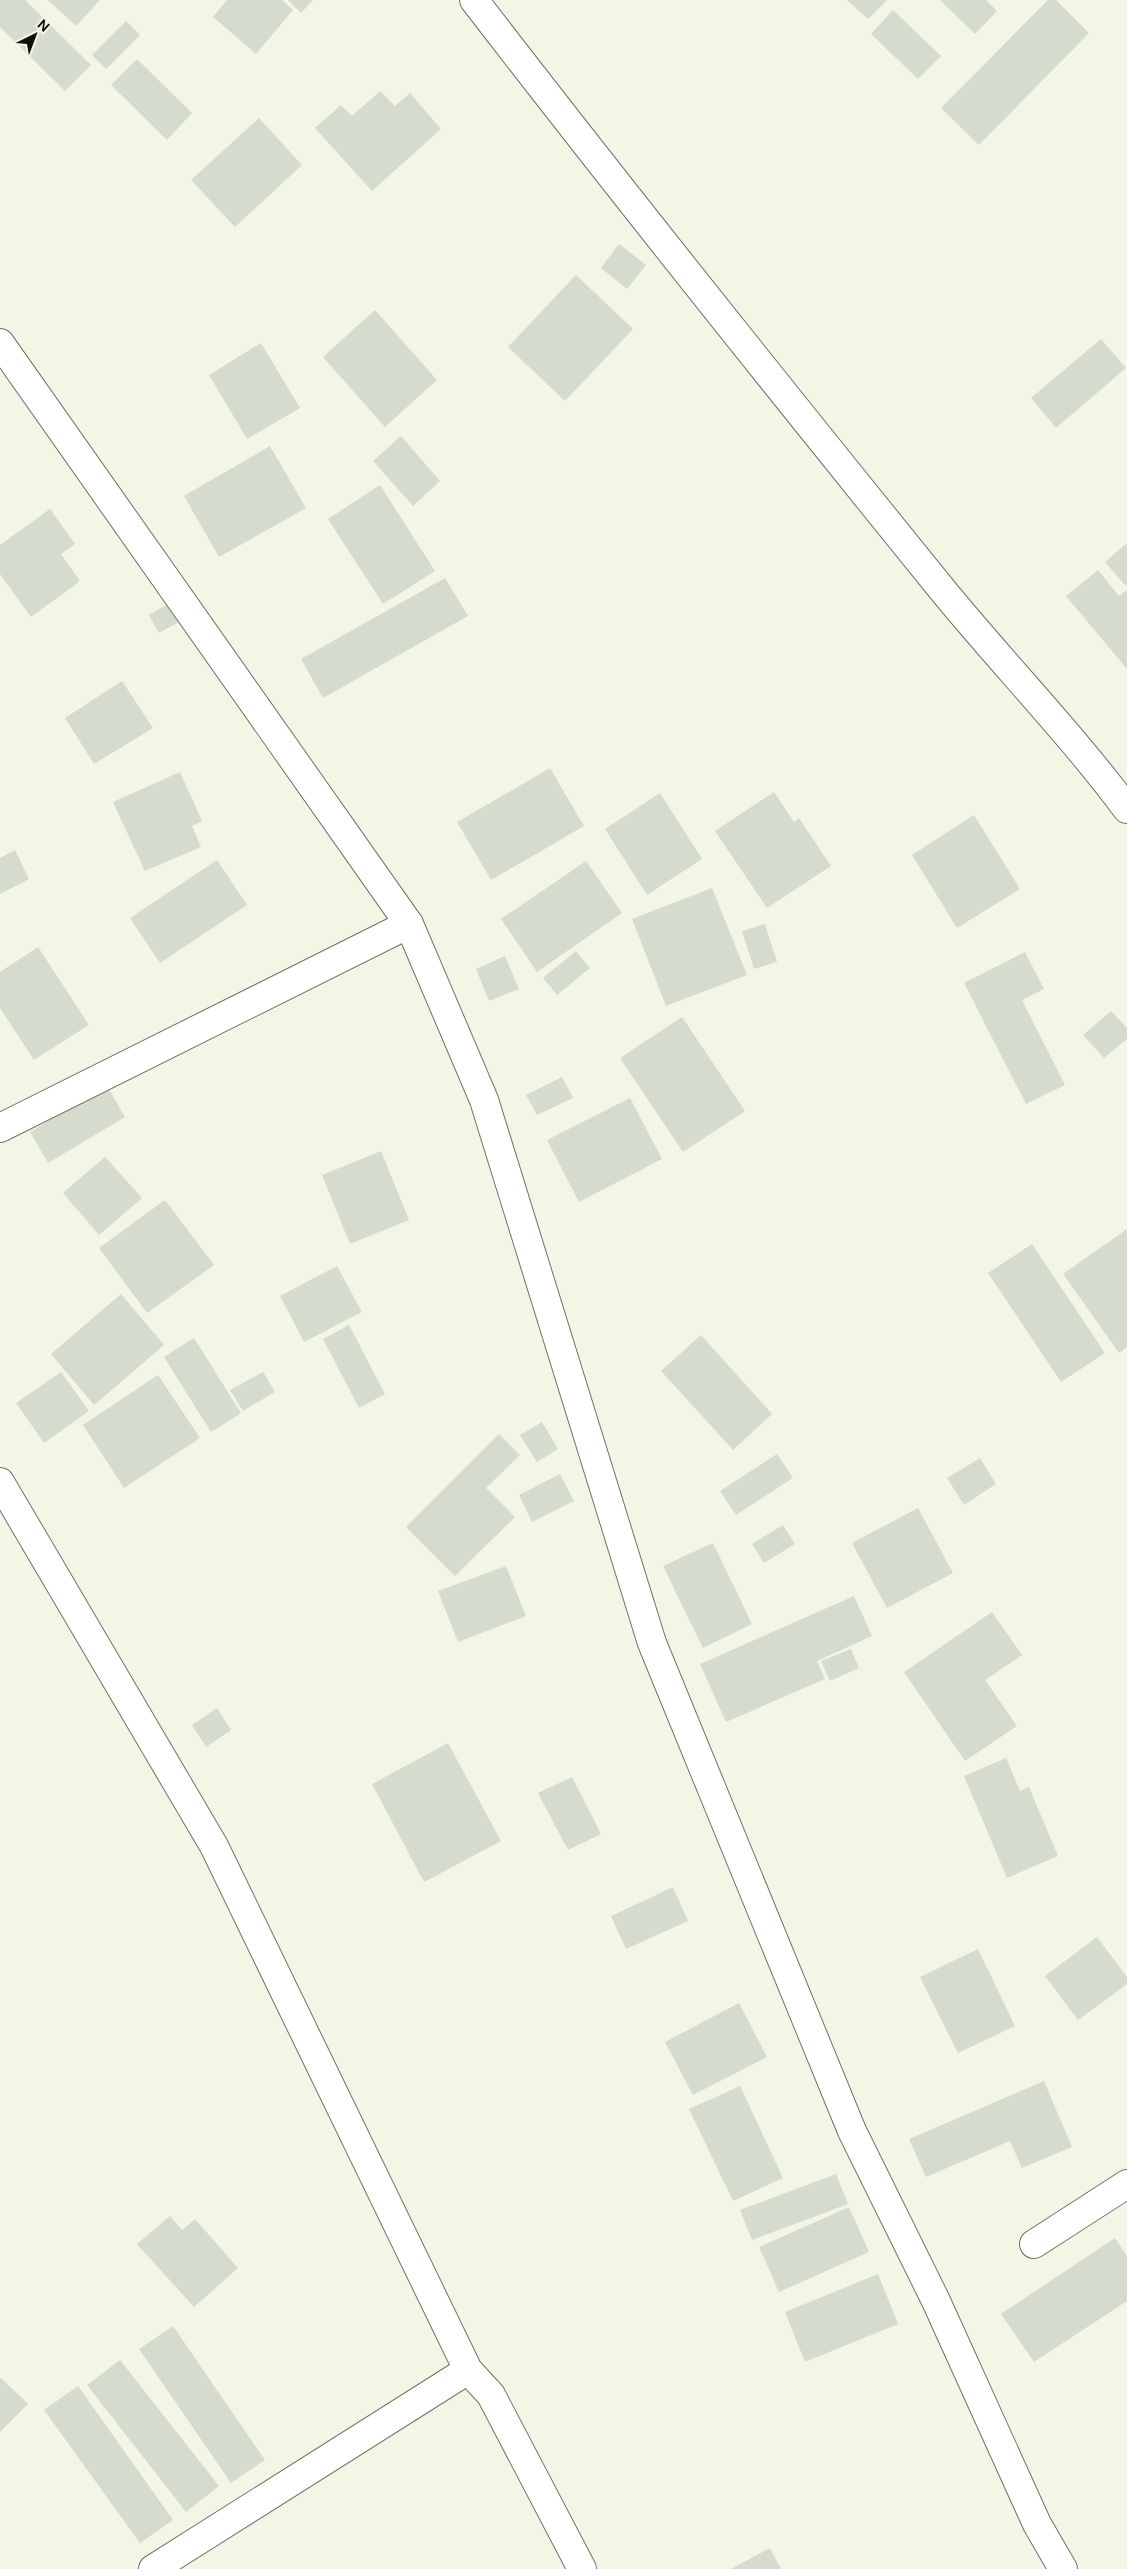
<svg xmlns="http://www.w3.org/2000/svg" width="1127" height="2569" viewBox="0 0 1127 2569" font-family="'DM Sans',sans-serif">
<rect width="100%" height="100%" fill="#f3f5e5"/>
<!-- building -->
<g fill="#d5dcce">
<polygon points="0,0 25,0 91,65 65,91 0,27"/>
<polygon points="48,0 100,0 76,26"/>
<polygon points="227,0 282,0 293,10 256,54 213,17"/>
<polygon points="288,0 313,0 301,13"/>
<polygon points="847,0 887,0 868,19"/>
<polygon points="940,0 986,0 997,11 975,34"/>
<polygon points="1048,0 1056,0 1089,33 979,145 941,108"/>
<polygon points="893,10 941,56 918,79 871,34"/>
<polygon points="126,21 140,35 106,69 92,55"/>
<polygon points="137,59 192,113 167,140 111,85"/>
<polygon points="380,91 395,106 410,93 441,129 372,191 315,128 341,105 352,116"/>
<polygon points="259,118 302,165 235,227 191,180"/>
<polygon points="619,244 646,265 627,289 601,268"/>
<polygon points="576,275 633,329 565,401 508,347"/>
<polygon points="375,310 437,380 385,427 323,357"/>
<polygon points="1101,339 1126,368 1056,428 1031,398"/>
<polygon points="261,343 300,408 247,439 209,375"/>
<polygon points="401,436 440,481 413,506 373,461"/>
<polygon points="270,446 306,508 219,557 184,496"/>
<polygon points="380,485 435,571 383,604 328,519"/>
<polygon points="50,509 75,544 61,554 80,581 31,617 0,574 0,545"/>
<polygon points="1127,543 1127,586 1126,586 1105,562"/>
<polygon points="1098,570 1119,596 1127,590 1127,669 1066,596"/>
<polygon points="445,578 468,616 323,698 301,659"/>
<polygon points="177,599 188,617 159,633 149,615"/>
<polygon points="122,681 153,728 94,764 65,718"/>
<polygon points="550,768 584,826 491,880 457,822"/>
<polygon points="180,772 202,821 192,826 201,847 145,871 113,802"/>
<polygon points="774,792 794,822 799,818 831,866 767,908 715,831"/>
<polygon points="660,793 702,859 647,895 605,829"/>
<polygon points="974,815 1020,889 957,928 912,855"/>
<polygon points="15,850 29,879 0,894 0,858"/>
<polygon points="217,860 247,905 160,963 130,918"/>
<polygon points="586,861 622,913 537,972 501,919"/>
<polygon points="712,888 747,975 666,1006 632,919"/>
<polygon points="765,924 777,962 754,969 742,931"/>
<polygon points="38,947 89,1025 34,1060 0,1008 0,972"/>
<polygon points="576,951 590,968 557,995 543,978"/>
<polygon points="1025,952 1044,989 1022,1000 1065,1085 1026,1104 964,983"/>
<polygon points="505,956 519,989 489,1001 476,969"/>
<polygon points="1111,1011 1127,1028 1127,1039 1104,1058 1083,1035"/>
<polygon points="682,1017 745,1111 683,1152 620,1058"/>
<polygon points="562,1077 573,1098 537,1115 526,1095"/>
<polygon points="107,1086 125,1117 48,1163 30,1132"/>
<polygon points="630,1098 662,1159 579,1202 547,1140"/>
<polygon points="381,1151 409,1220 350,1244 322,1175"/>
<polygon points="105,1157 142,1198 99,1235 63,1193"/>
<polygon points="165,1200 214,1265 147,1313 99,1248"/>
<polygon points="1127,1229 1127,1347 1119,1353 1063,1274"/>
<polygon points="1032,1244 1105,1353 1061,1382 988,1273"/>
<polygon points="337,1266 362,1312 304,1342 280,1296"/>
<polygon points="121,1294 164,1345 94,1405 51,1354"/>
<polygon points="349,1325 385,1394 359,1408 323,1339"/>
<polygon points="701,1335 772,1414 733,1450 661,1371"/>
<polygon points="194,1338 241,1413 211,1432 164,1357"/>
<polygon points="61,1372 89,1411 44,1443 16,1403"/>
<polygon points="263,1372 275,1392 243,1411 230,1390"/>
<polygon points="158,1375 200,1438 124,1488 83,1425"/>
<polygon points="542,1422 558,1449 537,1462 520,1435"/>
<polygon points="499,1434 520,1455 486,1488 515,1517 455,1576 406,1527"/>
<polygon points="777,1454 793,1478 736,1515 720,1491"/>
<polygon points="980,1458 996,1484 964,1505 947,1478"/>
<polygon points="560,1474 574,1501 532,1522 519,1495"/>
<polygon points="918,1508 953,1573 887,1608 852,1543"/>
<polygon points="783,1525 795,1544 764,1563 752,1544"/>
<polygon points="713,1543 752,1624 703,1648 663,1566"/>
<polygon points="506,1566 526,1616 458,1642 438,1591"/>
<polygon points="854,1596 872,1636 817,1661 825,1679 726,1722 700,1664"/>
<polygon points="992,1612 1022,1655 985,1680 1017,1726 965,1761 904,1672"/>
<polygon points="851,1649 859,1668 830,1681 821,1661"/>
<polygon points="217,1708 231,1730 206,1747 192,1725"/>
<polygon points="448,1743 501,1841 424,1882 372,1784"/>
<polygon points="1006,1758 1020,1791 1029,1787 1058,1856 1007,1878 964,1776"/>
<polygon points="572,1777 601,1834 568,1850 538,1793"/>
<polygon points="673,1887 688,1921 626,1949 611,1916"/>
<polygon points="1097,1937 1127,1977 1127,1984 1078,2020 1045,1976"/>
<polygon points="978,1949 1015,2026 958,2053 920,1977"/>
<polygon points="739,2003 767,2057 693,2095 665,2042"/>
<polygon points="1044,2081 1072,2147 1022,2168 1010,2141 926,2177 909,2139"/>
<polygon points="740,2086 783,2178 733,2201 689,2109"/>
<polygon points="836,2174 848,2204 752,2240 740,2210"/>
<polygon points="849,2207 869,2252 779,2292 759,2247"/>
<polygon points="170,2216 182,2230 195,2219 238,2268 194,2307 137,2244"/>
<polygon points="1115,2238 1127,2256 1127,2301 1034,2362 1001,2314"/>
<polygon points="878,2274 898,2324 805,2362 785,2312"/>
<polygon points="173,2326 265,2460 231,2483 139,2349"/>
<polygon points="120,2360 219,2486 186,2512 87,2385"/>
<polygon points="1,2378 28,2404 0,2432 0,2379"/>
<polygon points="78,2386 173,2520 140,2543 44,2410"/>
<polygon points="770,2548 781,2569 731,2569"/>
</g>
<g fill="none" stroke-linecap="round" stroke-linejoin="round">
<defs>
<g id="minor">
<path d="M 474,0 C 628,200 786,397 945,593 C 1005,666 1071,734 1127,809"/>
<polyline points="0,343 409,924 484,1100 652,1643 852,2131 936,2301 1037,2524 1063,2569"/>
<polyline points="0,1128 409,924"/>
<polyline points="0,1482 214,1846 468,2370 491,2395 582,2569"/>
<polyline points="1034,2244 1127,2184"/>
<polyline points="153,2569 468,2370"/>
</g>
</defs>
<!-- minor casing -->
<use href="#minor" stroke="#717265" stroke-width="30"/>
<!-- minor -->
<use href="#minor" stroke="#fff" stroke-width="28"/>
</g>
<!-- north arrow -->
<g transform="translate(35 35) rotate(42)" stroke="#f3f5e5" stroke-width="4" paint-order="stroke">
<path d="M0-4L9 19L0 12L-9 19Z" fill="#10100b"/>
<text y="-8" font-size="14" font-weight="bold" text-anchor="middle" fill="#10100b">N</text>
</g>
</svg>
